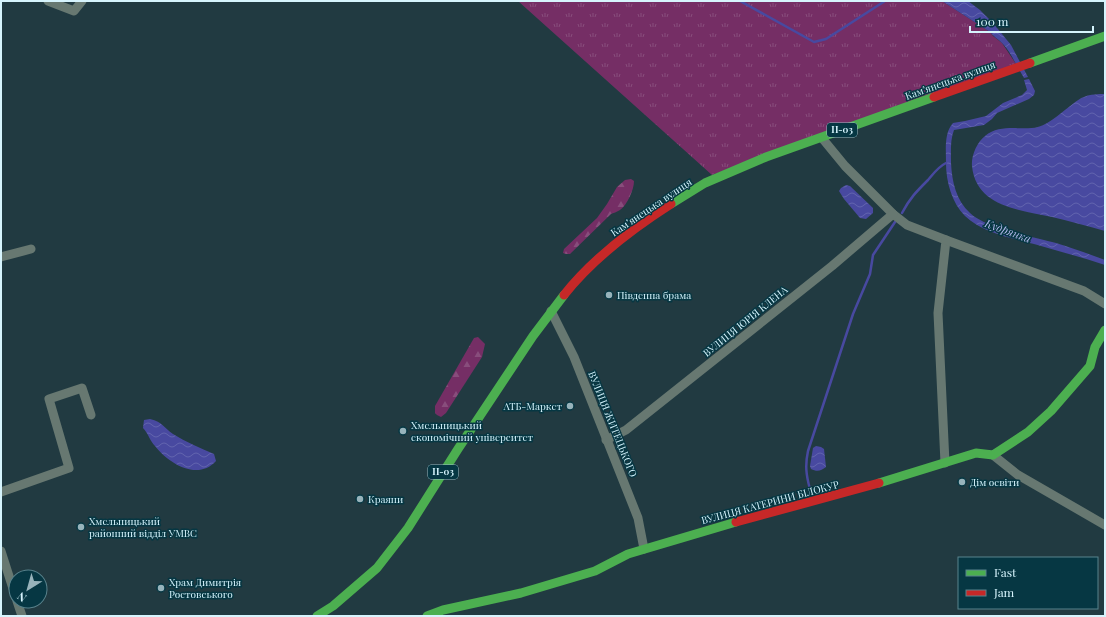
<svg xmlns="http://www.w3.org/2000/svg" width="1106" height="617" viewBox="0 0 1106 617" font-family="'Playfair Display',serif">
<defs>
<pattern id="grass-tufts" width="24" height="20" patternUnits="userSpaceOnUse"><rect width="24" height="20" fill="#752e65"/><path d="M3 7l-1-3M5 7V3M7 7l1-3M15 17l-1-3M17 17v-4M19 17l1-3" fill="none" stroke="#884d7c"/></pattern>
<pattern id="forest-firs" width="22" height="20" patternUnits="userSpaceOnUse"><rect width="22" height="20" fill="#752e65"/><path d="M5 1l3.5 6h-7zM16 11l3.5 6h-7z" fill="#884d7c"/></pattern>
<pattern id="water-waves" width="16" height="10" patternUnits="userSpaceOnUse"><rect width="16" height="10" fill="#4849a0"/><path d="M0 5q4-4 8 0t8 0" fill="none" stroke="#6264ae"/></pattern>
</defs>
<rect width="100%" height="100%" fill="#213a41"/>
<!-- grass -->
<polygon fill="url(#grass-tufts)" points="518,1 942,1 990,32 993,36 1002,43 1016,64 712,175"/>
<!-- forest -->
<g fill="url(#forest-firs)">
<path d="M 631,179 L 634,181 C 634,190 627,205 620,210 C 617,212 613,213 611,214 L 570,254 L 566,254 L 563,253 L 564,249 L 597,218 L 607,204 L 617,187 L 625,180 Z"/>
<polygon points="478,337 485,344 482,357 446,413 441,417 437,415 435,413 435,406 474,338"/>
</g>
<!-- water -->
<g fill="url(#water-waves)">
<path d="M 942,1 L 968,1 L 980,10 L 993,23 L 1011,45 L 1028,77 L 1024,78 C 1017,67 1011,52 1002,43 C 998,39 994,37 990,32 Z"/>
<path d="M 1029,79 L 1035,91 L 1034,95 L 1029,99 L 997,113 L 992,119 L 984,125 L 954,130 C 950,140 951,153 951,163 C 952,182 956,200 970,213 C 985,228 1034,237 1056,243 C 1072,248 1089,254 1105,260 L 1105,265 C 1084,258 1062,252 1041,246 C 1016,239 984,234 965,216 C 952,203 946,182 946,163 C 946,149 944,133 953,123 L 965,121 L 986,116 L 1003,103 L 1022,95 L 1027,90 L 1024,80 Z"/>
<path d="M 1105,94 L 1105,231 C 1087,226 1070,221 1052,217 C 1020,210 976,207 972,166 C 971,156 977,142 985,136 C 1001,123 1022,131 1038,127 C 1051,123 1063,111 1074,103 C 1077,101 1080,98 1084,97 C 1090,94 1099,94 1105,94 Z"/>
<polygon points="846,185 850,186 873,208 873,213 866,219 860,218 844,199 839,191 841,188"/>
<path d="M 150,419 C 163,422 164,428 173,434 C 186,442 200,448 214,454 L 216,461 C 198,481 169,464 155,446 C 150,441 148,433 143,428 L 144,420 Z"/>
<path d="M 816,446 L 821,447 L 824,449 L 826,467 C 821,471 817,472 811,469 L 810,466 L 813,448 Z"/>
</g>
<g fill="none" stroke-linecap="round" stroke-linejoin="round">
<!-- stream -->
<g stroke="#4849a0" stroke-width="2.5">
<polyline points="740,1 814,42 826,39 885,1"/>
<path d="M 902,213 C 910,198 916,192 928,180 C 934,173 938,167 946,163"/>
<path d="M 810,489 C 806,475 805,465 808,451 L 853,314 L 870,274 L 873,255 L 895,222"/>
</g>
<!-- street -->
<g stroke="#677871" stroke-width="9">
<polyline points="48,1 74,11 82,1"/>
<polyline points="822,138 845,166 893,214 907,225 946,240 938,313 945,463"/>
<polyline points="946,240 1084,291 1105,304"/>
<polyline points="1,257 31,249"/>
<polyline points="551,311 574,357 638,518 644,549"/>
<polyline points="606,440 626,430 832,266 893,214"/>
<polyline points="993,455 1018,475 1105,525"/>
<polyline points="1,492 69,468 49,399 82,388 91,415"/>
<polyline points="1,551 16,598"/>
<polyline points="17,601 22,616"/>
</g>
<!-- fast -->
<g stroke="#4caf50" stroke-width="9">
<polyline points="1030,63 1105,36"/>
<polyline points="671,204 705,183 766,157 934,97"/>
<polyline points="879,483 976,453 993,455 1028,432 1051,411 1090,366 1095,347 1105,330"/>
<polyline points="317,616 333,606 377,568 408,528 458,449 533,336 564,295"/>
<polyline points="427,616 443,610 521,593 595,571 628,554 736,522"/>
</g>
<!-- jam -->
<g stroke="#c62828" stroke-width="9">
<polyline points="934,97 1030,63"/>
<path d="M 564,295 C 593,258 632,229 671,204"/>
<polyline points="736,522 879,483"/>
</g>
</g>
<!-- markers -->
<g fill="#97b3bb" stroke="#063743" stroke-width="1.5">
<circle cx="609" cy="295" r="4"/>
<circle cx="570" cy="406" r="4"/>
<circle cx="403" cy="431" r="4"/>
<circle cx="962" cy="482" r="4"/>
<circle cx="360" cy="499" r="4"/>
<circle cx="81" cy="527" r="4"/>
<circle cx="161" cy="588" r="4"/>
</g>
<g text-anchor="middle" stroke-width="3" stroke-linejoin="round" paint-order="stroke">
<!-- shield labels -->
<g fill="#063743" stroke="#98bbc5" stroke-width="1">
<rect x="827" y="123" width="30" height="14" rx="3"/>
<rect x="428" y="465" width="30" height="14" rx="3"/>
</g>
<g font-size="9" font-weight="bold" fill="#d6f4fd">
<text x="842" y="133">Н-03</text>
<text x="443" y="475">Н-03</text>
</g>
<!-- street labels -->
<g font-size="10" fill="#d6f4fd" stroke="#063743">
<text transform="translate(950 80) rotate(-20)" y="4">Камʼянецька вулиця</text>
<text transform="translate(651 207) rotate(-34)" y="4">Камʼянецька вулиця</text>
<text transform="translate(745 321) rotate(-39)" y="4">ВУЛИЦЯ ЮРІЯ КЛЕНА</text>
<text transform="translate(613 424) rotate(68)" y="4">ВУЛИЦЯ ЖИТЕЦЬКОГО</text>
<text transform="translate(770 502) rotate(-15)" y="4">ВУЛИЦЯ КАТЕРИНИ БІЛОКУР</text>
</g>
<!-- poi labels -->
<g font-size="10" fill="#d6f4fd" stroke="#063743" text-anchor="start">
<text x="617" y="299">Південна брама</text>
<text x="562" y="410" text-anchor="end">АТБ-Маркет</text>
<text x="411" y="429">Хмельницький<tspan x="411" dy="12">економічний університет</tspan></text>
<text x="970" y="486">Дім освіти</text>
<text x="368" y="503">Краяни</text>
<text x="89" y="525">Хмельницький<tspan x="89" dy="12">районний відділ УМВС</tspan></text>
<text x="169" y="586">Храм Димитрія<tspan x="169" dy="12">Ростовського</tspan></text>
</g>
<!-- water labels -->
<g font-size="11" font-style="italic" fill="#b5bbed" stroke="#063743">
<text transform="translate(1008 231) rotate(20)" y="4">Кудрянка</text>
</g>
</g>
<!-- border -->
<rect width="1106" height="617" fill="none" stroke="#d6f4fd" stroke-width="4"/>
<!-- legend -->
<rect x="958" y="557" width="140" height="52" fill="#063743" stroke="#59838d"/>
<rect x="966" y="570" width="20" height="6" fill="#4caf50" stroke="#59838d"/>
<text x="994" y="577" font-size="12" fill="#d6f4fd">Fast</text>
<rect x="966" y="590" width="20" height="6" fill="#c62828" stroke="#59838d"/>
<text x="994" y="597" font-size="12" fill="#d6f4fd">Jam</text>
<!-- north arrow -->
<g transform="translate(28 589) rotate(217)"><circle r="19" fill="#063743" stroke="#59838d"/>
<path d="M0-3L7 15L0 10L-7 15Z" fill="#97b3bb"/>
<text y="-6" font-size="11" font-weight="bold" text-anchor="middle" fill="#d6f4fd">N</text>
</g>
<!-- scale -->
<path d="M970 26v6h123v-6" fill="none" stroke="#d6f4fd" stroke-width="2"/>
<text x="976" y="26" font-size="12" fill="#d6f4fd" stroke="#063743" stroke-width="3" paint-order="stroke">100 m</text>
</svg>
